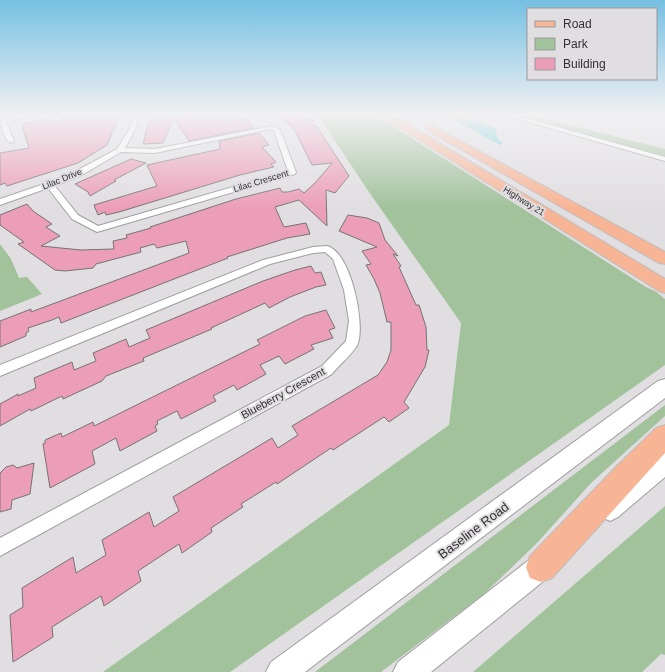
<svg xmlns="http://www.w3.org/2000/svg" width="665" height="672" viewBox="0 0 665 672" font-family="Arial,sans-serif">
<rect width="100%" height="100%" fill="#e0dee1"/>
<!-- green -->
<g fill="#a1c29b">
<polygon points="317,114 374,114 646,287 655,291 665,299 665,365 230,672 103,672 449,425 461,323 371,195"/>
<polygon points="439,114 470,114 471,118 461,120 458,122"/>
<polygon points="515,114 526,114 665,149 665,156 514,115"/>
<polygon points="0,244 11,259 19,278 27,277 42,294 0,311"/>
<polygon points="665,405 665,416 591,483 538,542 484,594 381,672 315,672"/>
<polygon points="665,506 665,655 661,654 642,672 473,672"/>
</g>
<!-- water -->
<polygon fill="#69d2dc" points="466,119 482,122 495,129 498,139 503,143 500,145 458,122"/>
<!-- building -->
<g fill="#ec9eb8" stroke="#767374">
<polygon points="95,114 120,114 107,145 78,163 7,186 5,183 0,185 0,153 29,148 22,126 25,125 24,124 47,119 53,121 62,120 63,117"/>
<polygon points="151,114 244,114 254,128 189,141 174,118 163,143 143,144"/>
<polygon points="273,114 302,114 314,121 309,122 317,127 349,176 335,193 326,190 327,226 299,200 275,207 284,227 306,223 310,234 287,238 227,257 228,258 61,323 59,317 52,320 28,328 29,331 26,333 26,336 0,347 0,321 31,309 31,312 189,253 186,241 157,248 154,244 140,248 141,252 96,264 93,268 65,271 55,270 18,244 24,242 0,225 0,215 27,204 33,211 52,224 46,227 60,236 41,246 81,250 114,249 113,241 127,238 126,235 151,228 150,227 236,199 280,188 282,192 288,192 299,189 304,193 315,183 332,163 312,165 293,127"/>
<polygon points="259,133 269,145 262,147 276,162 271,164 274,167 240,175 119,212 106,215 105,212 98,215 94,205 157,186 147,165 220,149 219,141"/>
<polygon points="131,159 146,163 114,180 116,181 90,196 88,192 75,184"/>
<polygon points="348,215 367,218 379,223 385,240 398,256 393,254 401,266 399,267 416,305 419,305 426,327 427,350 429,350 425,367 404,402 409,408 389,422 384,417 333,450 331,448 277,484 276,482 241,504 243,507 211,528 212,532 182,553 179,544 138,571 141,581 104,606 101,596 52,627 53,637 13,662 10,615 23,607 22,588 73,557 76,573 106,555 102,540 149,512 154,527 179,511 173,497 272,438 278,448 298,435 292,426 378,375 387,362 391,350 391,322 387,322 380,293 374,279 366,265 371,264 362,251 377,247 339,231"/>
<polygon points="311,266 315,273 321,272 326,285 316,287 290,297 269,308 265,303 211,328 212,329 143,358 144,361 106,376 102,381 63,399 62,396 31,411 30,409 0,426 0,404 18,394 18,396 36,388 34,378 72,362 74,370 96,361 93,353 126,339 129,347 150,338 146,330 263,281 295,270"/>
<polygon points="326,310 335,328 329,330 333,338 311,345 314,349 285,364 279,356 260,365 266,374 237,390 234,385 213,396 216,401 181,419 177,411 157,421 158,424 155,426 157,431 120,451 116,438 92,451 95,464 50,488 43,444 45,443 45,440 61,433 62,437 93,422 94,426 260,344 257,340 305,316"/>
<polygon points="34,463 30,494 12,500 11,509 0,512 0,473 6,467 13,465 17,468"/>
</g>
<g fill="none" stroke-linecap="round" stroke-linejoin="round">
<defs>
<g id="street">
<path d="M 0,114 L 2,115 L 4,119 L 27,114 L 41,114 L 6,122 L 14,141 L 11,143 C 3,139 0,123 0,114 Z"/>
<path d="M 134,114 L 140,114 L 135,130 L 125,148 L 155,149 L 273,126 L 280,130 L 296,172 L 295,174 L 97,232 L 72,219 L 48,188 L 0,205 L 0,199 L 47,183 L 76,171 L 117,149 L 129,130 ZM 270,129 L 274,131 L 288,171 L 98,226 L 78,215 L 55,186 L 82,175 L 121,152 L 155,153 Z"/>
<polygon points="500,114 511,114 665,157 665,161"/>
<path d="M 327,246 C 351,252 365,323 358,343 C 355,352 338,366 332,374 L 0,556 L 0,538 L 322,366 L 346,341 L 349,321 L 344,290 L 333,259 L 325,252 L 313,253 L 270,264 L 0,376 L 0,365 L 263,260 L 313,247 Z"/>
</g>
<g id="secondary">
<polygon points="665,379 665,398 305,672 266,672 271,662 658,381"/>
<polygon points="665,452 665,477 618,517 610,521 602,517 598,509 602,501 657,455"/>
<polygon points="547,549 556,553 560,562 556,571 431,672 393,672 398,662 538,553"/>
</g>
<g id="primary">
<polygon points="378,114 391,114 665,279 665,293 659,291"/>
<polygon points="431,125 665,252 665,264 659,263 427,130 425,128"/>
<polygon points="665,425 665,453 552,578 541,582 530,578 526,567 530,556 615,468 656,428"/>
</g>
</defs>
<!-- street casing -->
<use href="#street" stroke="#9f9da0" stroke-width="2"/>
<!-- secondary casing -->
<use href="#secondary" stroke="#9f9da0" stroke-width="2"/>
<!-- primary casing -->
<use href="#primary" stroke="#bdbdbd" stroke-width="2"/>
<!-- street -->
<use href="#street" fill="#fff" fill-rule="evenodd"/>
<!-- secondary -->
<use href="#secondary" fill="#fff" fill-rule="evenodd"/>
<!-- primary -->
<use href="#primary" fill="#f8b596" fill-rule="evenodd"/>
</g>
<!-- sky -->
<linearGradient id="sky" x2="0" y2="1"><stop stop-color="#75c0e3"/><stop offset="0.55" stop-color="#f1f0f2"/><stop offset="1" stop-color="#f1f0f2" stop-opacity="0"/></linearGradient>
<rect width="665" height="208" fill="url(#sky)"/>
<g text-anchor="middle" stroke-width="4" stroke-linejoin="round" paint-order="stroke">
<!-- far-street labels -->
<g font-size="9" fill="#313031" stroke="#e0dee1">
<text transform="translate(62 179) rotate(-22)" y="3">Lilac Drive</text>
<text transform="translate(261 181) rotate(-17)" y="3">Lilac Crescent</text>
<text transform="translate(524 201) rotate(32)" y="3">Highway 21</text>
</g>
<!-- street labels -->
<g font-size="11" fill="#313031" stroke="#e0dee1">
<text transform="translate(283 393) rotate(-29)" y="4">Blueberry Crescent</text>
</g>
<!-- near-street labels -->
<g font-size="13" fill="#313031" stroke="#e0dee1">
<text transform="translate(473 530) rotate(-37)" y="5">Baseline Road</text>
</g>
</g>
<!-- legend -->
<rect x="527" y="8" width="130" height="72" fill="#e0dee1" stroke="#9a989b"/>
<rect x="535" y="21" width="20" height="6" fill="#f8b596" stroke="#9a989b"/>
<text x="563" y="28" font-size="12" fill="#313031">Road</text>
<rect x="535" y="38" width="20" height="12" fill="#a1c29b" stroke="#9a989b"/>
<text x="563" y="48" font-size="12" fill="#313031">Park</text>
<rect x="535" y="58" width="20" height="12" fill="#ec9eb8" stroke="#9a989b"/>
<text x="563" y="68" font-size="12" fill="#313031">Building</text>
</svg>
